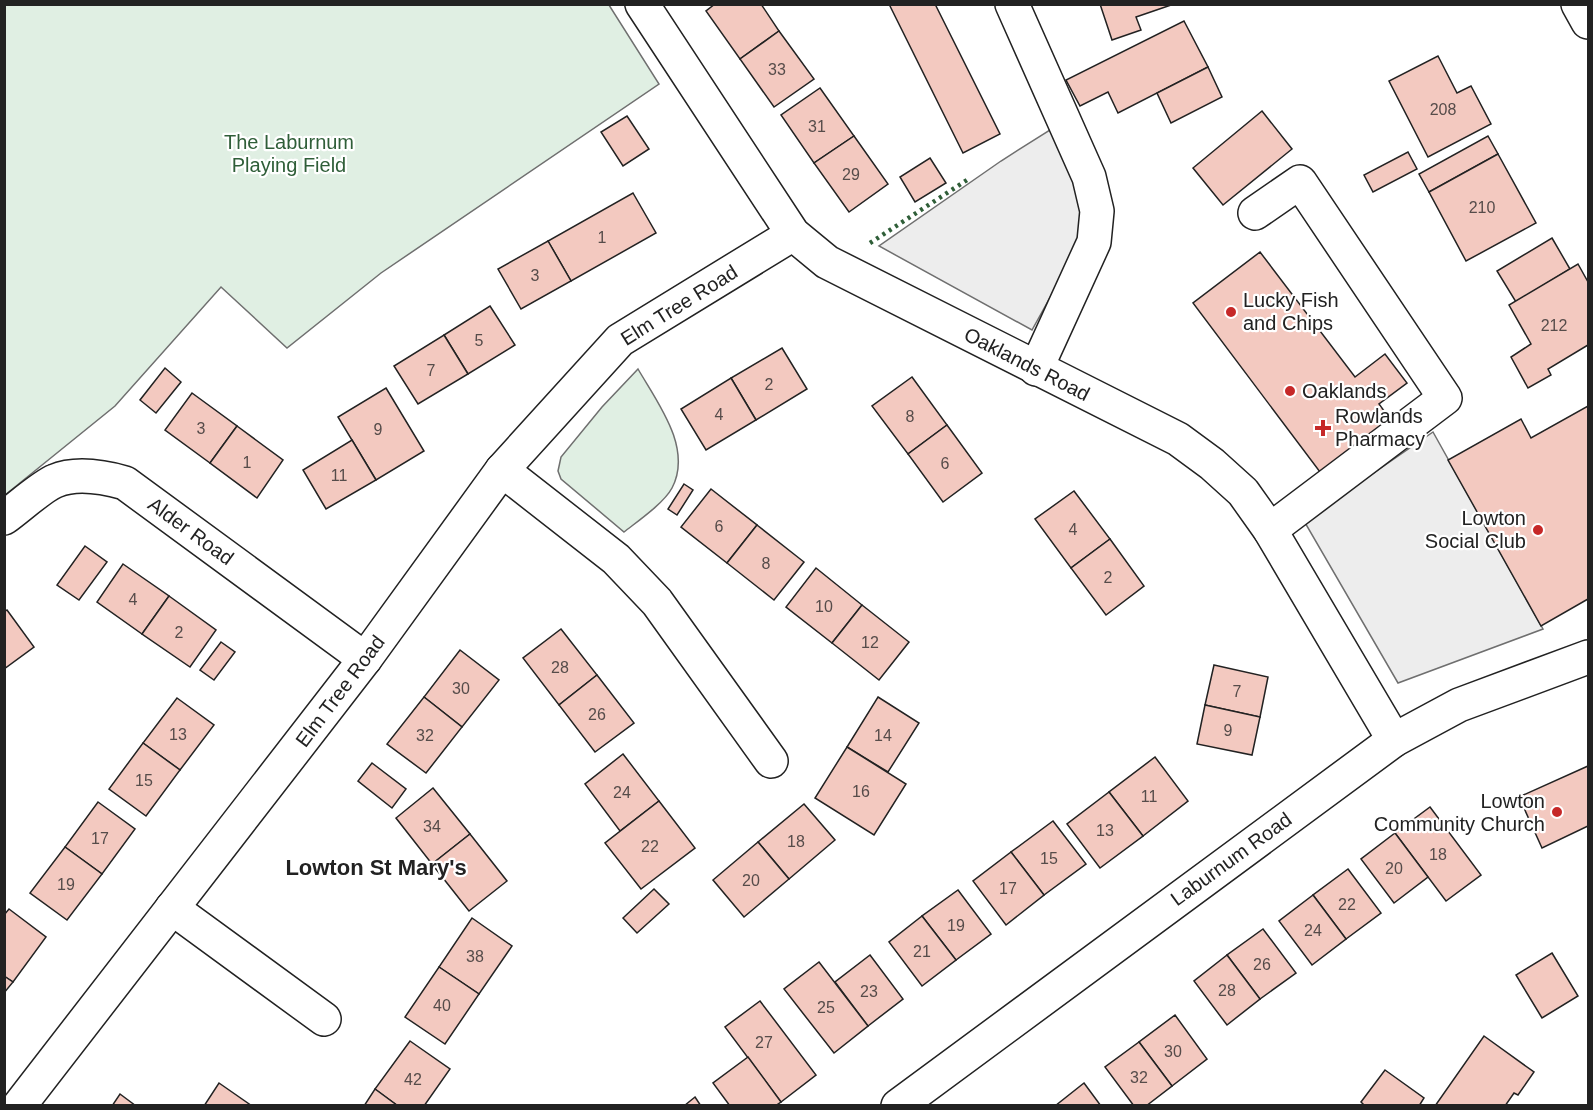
<svg xmlns="http://www.w3.org/2000/svg" width="1593" height="1110" viewBox="0 0 1593 1110" font-family="Arial,sans-serif">
<rect width="100%" height="100%" fill="#fff"/>
<!-- green -->
<g fill="#e0efe3" stroke="#6f6f6f" stroke-width="1.5">
<polygon points="5,4 609,5 659,84 381,273 287,348 221,287 115,406 5,495"/>
<path d="M 638,369 C 657,402 693,448 672,488 C 664,503 638,521 624,532 L 561,479 L 558,471 L 561,457 L 602,407 Z"/>
</g>
<!-- parking -->
<g fill="#ededed" stroke="#6f6f6f" stroke-width="1.5">
<polygon points="1053,128 1083,192 1077,249 1032,330 879,246 1001,161"/>
<polygon points="1433,432 1543,629 1398,683 1304,521"/>
</g>
<!-- building -->
<g fill="#f3c9c0" stroke="#222" stroke-width="1.5">
<polygon points="715,4 761,4 779,31 740,59 706,11"/>
<polygon points="889,4 935,4 1000,134 963,153"/>
<polygon points="1100,4 1174,4 1136,17 1141,30 1112,40"/>
<polygon points="1184,21 1208,67 1118,113 1108,92 1080,106 1066,80"/>
<polygon points="779,31 814,79 774,107 740,59"/>
<polygon points="1438,56 1457,93 1471,86 1491,124 1428,157 1389,81"/>
<polygon points="1208,67 1222,97 1171,123 1157,93"/>
<polygon points="820,88 854,136 814,163 781,115"/>
<polygon points="1262,111 1292,149 1223,205 1193,168"/>
<polygon points="627,116 649,149 623,166 601,132"/>
<polygon points="854,136 888,184 849,212 814,163"/>
<polygon points="1488,136 1498,154 1429,192 1419,174"/>
<polygon points="1408,152 1417,169 1373,192 1364,175"/>
<polygon points="1498,154 1536,223 1466,261 1429,192"/>
<polygon points="930,158 946,183 915,202 900,177"/>
<polygon points="633,193 656,233 571,281 548,241"/>
<polygon points="1552,238 1570,269 1516,302 1497,271"/>
<polygon points="548,241 571,281 521,309 498,269"/>
<polygon points="1260,252 1355,377 1385,354 1407,383 1379,404 1390,419 1320,472 1193,303"/>
<polygon points="1578,264 1588,282 1588,345 1548,369 1551,375 1528,388 1511,357 1531,344 1509,305"/>
<polygon points="490,306 515,345 468,374 444,335"/>
<polygon points="444,335 468,374 418,404 394,366"/>
<polygon points="782,348 807,389 756,420 731,378"/>
<polygon points="165,368 181,382 156,413 140,400"/>
<polygon points="912,377 947,425 908,454 872,406"/>
<polygon points="731,378 756,420 706,450 681,409"/>
<polygon points="386,388 424,451 376,480 338,417"/>
<polygon points="192,393 237,426 210,463 165,430"/>
<polygon points="1588,406 1588,599 1541,626 1448,460 1521,419 1531,438"/>
<polygon points="947,425 982,473 943,502 908,454"/>
<polygon points="237,426 283,460 257,498 210,463"/>
<polygon points="352,440 376,480 326,509 303,470"/>
<polygon points="684,484 693,490 677,515 668,509"/>
<polygon points="711,489 757,525 727,563 681,527"/>
<polygon points="1074,491 1110,539 1071,568 1035,519"/>
<polygon points="757,525 804,562 774,600 727,563"/>
<polygon points="1110,539 1144,586 1106,615 1071,568"/>
<polygon points="85,546 107,562 79,600 57,585"/>
<polygon points="123,564 169,596 142,634 97,602"/>
<polygon points="816,568 862,605 832,643 786,607"/>
<polygon points="169,596 216,630 190,667 142,634"/>
<polygon points="862,605 909,642 879,680 832,643"/>
<polygon points="7,610 34,647 4,669 4,612"/>
<polygon points="561,629 597,675 559,705 523,658"/>
<polygon points="221,642 235,652 214,680 200,670"/>
<polygon points="460,650 499,680 462,727 424,697"/>
<polygon points="1214,665 1268,677 1260,717 1205,705"/>
<polygon points="597,675 634,723 595,752 559,705"/>
<polygon points="424,697 462,727 426,773 387,744"/>
<polygon points="878,697 919,723 888,772 847,747"/>
<polygon points="177,698 214,725 180,770 143,743"/>
<polygon points="1205,705 1260,717 1252,755 1197,744"/>
<polygon points="143,743 180,770 146,816 109,789"/>
<polygon points="847,747 906,784 874,835 815,798"/>
<polygon points="623,754 659,801 620,831 585,784"/>
<polygon points="1155,757 1188,801 1143,836 1109,792"/>
<polygon points="372,763 406,789 392,808 358,781"/>
<polygon points="1588,766 1588,826 1542,848 1519,797"/>
<polygon points="433,788 470,834 432,864 396,818"/>
<polygon points="1109,792 1143,836 1100,868 1067,824"/>
<polygon points="659,801 695,848 641,889 605,843"/>
<polygon points="98,802 135,829 102,874 65,847"/>
<polygon points="804,804 835,840 789,879 758,842"/>
<polygon points="1430,807 1481,875 1446,901 1395,833"/>
<polygon points="1053,821 1086,864 1044,895 1011,852"/>
<polygon points="1395,833 1428,877 1394,903 1361,859"/>
<polygon points="470,834 507,881 469,911 432,864"/>
<polygon points="758,842 789,879 744,917 713,880"/>
<polygon points="65,847 102,874 67,920 30,893"/>
<polygon points="1011,852 1044,895 1006,925 973,881"/>
<polygon points="1348,869 1381,913 1346,939 1313,895"/>
<polygon points="654,889 669,904 637,933 623,918"/>
<polygon points="958,890 991,934 956,960 922,916"/>
<polygon points="1313,895 1346,939 1312,965 1279,921"/>
<polygon points="9,909 46,937 13,982 4,976 4,915"/>
<polygon points="922,916 956,960 922,986 889,942"/>
<polygon points="472,918 512,946 479,994 439,967"/>
<polygon points="1263,929 1296,973 1260,999 1227,955"/>
<polygon points="1552,953 1578,996 1542,1018 1516,975"/>
<polygon points="870,955 903,999 868,1026 835,982"/>
<polygon points="1227,955 1260,999 1227,1025 1194,981"/>
<polygon points="819,962 868,1026 834,1053 784,989"/>
<polygon points="439,967 479,994 445,1044 405,1017"/>
<polygon points="4,976 13,982 4,993"/>
<polygon points="760,1001 816,1075 781,1102 725,1027"/>
<polygon points="1175,1015 1207,1059 1172,1086 1139,1042"/>
<polygon points="1484,1036 1534,1072 1518,1095 1514,1093 1505,1106 1435,1106"/>
<polygon points="410,1041 450,1069 424,1106 398,1106 375,1089"/>
<polygon points="1139,1042 1172,1086 1146,1106 1134,1106 1105,1067"/>
<polygon points="748,1057 781,1102 775,1106 730,1106 713,1083"/>
<polygon points="1385,1070 1424,1098 1419,1106 1365,1106 1361,1102"/>
<polygon points="219,1083 252,1106 204,1106"/>
<polygon points="1084,1083 1101,1106 1055,1106"/>
<polygon points="375,1089 398,1106 364,1106"/>
<polygon points="120,1094 136,1106 112,1106"/>
<polygon points="695,1097 701,1106 684,1106"/>
</g>
<g fill="none" stroke-linecap="round" stroke-linejoin="round">
<defs>
<g id="minor">
<polyline points="642,4 793,234 827,262 1178,439 1212,464 1243,492 1270,530 1394,740"/>
<polyline points="1012,4 1089,177 1097,211 1094,242 1036,369"/>
<polyline points="1255,213 1300,182 1445,398 1270,530"/>
<polyline points="502,470 616,559 657,602 771,761"/>
<path d="M 4,518 C 17,509 42,486 55,481 C 76,472 104,477 125,483 L 365,659"/>
<polyline points="172,908 324,1019"/>
<polyline points="19,1106 365,659 502,470 620,340 793,234"/>
<polyline points="898,1106 1394,740 1459,705 1588,657"/>
</g>
<polyline id="major" points="1578,4 1588,22"/>
</defs>
<!-- minor casing -->
<use href="#minor" stroke="#222" stroke-width="36"/>
<!-- major casing -->
<use href="#major" stroke="#222" stroke-width="36"/>
<!-- minor -->
<use href="#minor" stroke="#fff" stroke-width="33"/>
<!-- major -->
<use href="#major" stroke="#fff" stroke-width="33"/>
<!-- hedge -->
<polyline stroke="#2f5e38" stroke-width="4.5" stroke-dasharray="3 4.5" stroke-linecap="butt" points="870,243 967,180"/>
</g>
<!-- markers -->
<g fill="#c62828" stroke="#fff" stroke-width="2">
<circle cx="1231" cy="312" r="6"/>
<circle cx="1290" cy="391" r="6"/>
<path d="M1320 419h6v6h6v6h-6v6h-6v-6h-6v-6h6z"/>
<circle cx="1538" cy="530" r="6"/>
<circle cx="1557" cy="812" r="6"/>
</g>
<g text-anchor="middle" stroke-width="4.5" stroke-linejoin="round" paint-order="stroke">
<!-- number labels -->
<g font-size="16" fill="#564c4a">
<text x="777" y="75">33</text>
<text x="1443" y="115">208</text>
<text x="817" y="132">31</text>
<text x="851" y="180">29</text>
<text x="1482" y="213">210</text>
<text x="602" y="243">1</text>
<text x="535" y="281">3</text>
<text x="1554" y="331">212</text>
<text x="479" y="346">5</text>
<text x="431" y="376">7</text>
<text x="769" y="390">2</text>
<text x="719" y="420">4</text>
<text x="910" y="422">8</text>
<text x="201" y="434">3</text>
<text x="378" y="435">9</text>
<text x="247" y="468">1</text>
<text x="945" y="469">6</text>
<text x="339" y="481">11</text>
<text x="719" y="532">6</text>
<text x="1073" y="535">4</text>
<text x="766" y="569">8</text>
<text x="1108" y="583">2</text>
<text x="133" y="605">4</text>
<text x="824" y="612">10</text>
<text x="179" y="638">2</text>
<text x="870" y="648">12</text>
<text x="560" y="673">28</text>
<text x="461" y="694">30</text>
<text x="1237" y="697">7</text>
<text x="597" y="720">26</text>
<text x="1228" y="736">9</text>
<text x="178" y="740">13</text>
<text x="425" y="741">32</text>
<text x="883" y="741">14</text>
<text x="144" y="786">15</text>
<text x="861" y="797">16</text>
<text x="622" y="798">24</text>
<text x="1149" y="802">11</text>
<text x="432" y="832">34</text>
<text x="1105" y="836">13</text>
<text x="100" y="844">17</text>
<text x="796" y="847">18</text>
<text x="650" y="852">22</text>
<text x="1438" y="860">18</text>
<text x="1049" y="864">15</text>
<text x="1394" y="874">20</text>
<text x="751" y="886">20</text>
<text x="66" y="890">19</text>
<text x="1008" y="894">17</text>
<text x="1347" y="910">22</text>
<text x="956" y="931">19</text>
<text x="1313" y="936">24</text>
<text x="922" y="957">21</text>
<text x="475" y="962">38</text>
<text x="1262" y="970">26</text>
<text x="1227" y="996">28</text>
<text x="869" y="997">23</text>
<text x="442" y="1011">40</text>
<text x="826" y="1013">25</text>
<text x="764" y="1048">27</text>
<text x="1173" y="1057">30</text>
<text x="1139" y="1083">32</text>
<text x="413" y="1085">42</text>
</g>
<!-- park labels -->
<g font-size="20" fill="#2f5e38" stroke="#fff">
<text x="289" y="149">The Laburnum<tspan x="289" dy="23">Playing Field</tspan></text>
</g>
<!-- poi labels -->
<g font-size="20" fill="#222" stroke="#fff" text-anchor="start">
<text x="1243" y="307">Lucky Fish<tspan x="1243" dy="23">and Chips</tspan></text>
<text x="1302" y="398">Oaklands</text>
<text x="1335" y="423">Rowlands<tspan x="1335" dy="23">Pharmacy</tspan></text>
<text x="1526" y="525" text-anchor="end">Lowton<tspan x="1526" dy="23">Social Club</tspan></text>
<text x="1545" y="808" text-anchor="end">Lowton<tspan x="1545" dy="23">Community Church</tspan></text>
</g>
<!-- street labels -->
<g font-size="20" fill="#222" stroke="#fff">
<text transform="translate(679 305) rotate(-32)" y="7">Elm Tree Road</text>
<text transform="translate(1027 364) rotate(27)" y="7">Oaklands Road</text>
<text transform="translate(191 531) rotate(36)" y="7">Alder Road</text>
<text transform="translate(340 691) rotate(-53)" y="7">Elm Tree Road</text>
<text transform="translate(1231 859) rotate(-36)" y="7">Laburnum Road</text>
</g>
<!-- quarter labels -->
<g font-size="22" font-weight="bold" fill="#222" stroke="#fff">
<text x="376" y="875">Lowton St Mary's</text>
</g>
</g>
<!-- border -->
<rect width="1593" height="1110" fill="none" stroke="#222222" stroke-width="12"/>
</svg>
